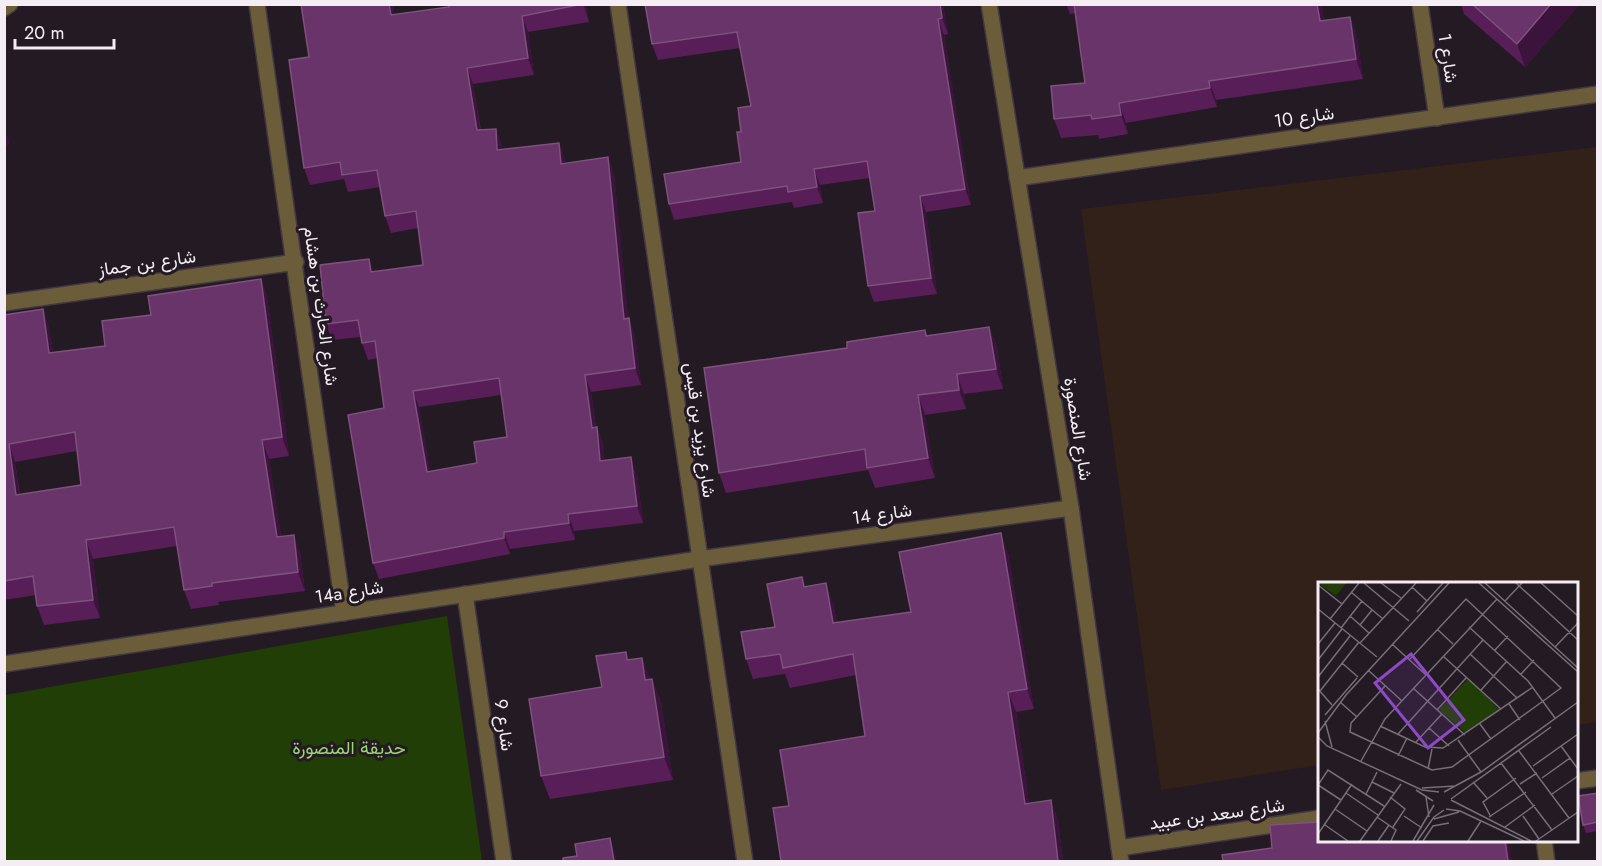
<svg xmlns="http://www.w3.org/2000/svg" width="1602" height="866" viewBox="0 0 1602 866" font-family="Jost,Vazirmatn,sans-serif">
<rect width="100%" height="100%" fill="#241a23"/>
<!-- education -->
<polygon fill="#312118" points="1597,147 1597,722 1577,725 1576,584 1320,584 1320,765 1161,790 1081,209"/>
<!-- green -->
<polygon fill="#213e06" points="447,616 482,861 5,861 5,695"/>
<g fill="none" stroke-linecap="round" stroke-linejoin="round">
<defs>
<g id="minor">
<polyline points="257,4 344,613"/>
<polyline points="618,4 745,862"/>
<polyline points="989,4 1071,508 1121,862"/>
<polyline points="1420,4 1437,118"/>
<polyline points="4,8 10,4"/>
<polyline points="1017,178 1598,94"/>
<polyline points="4,303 296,262"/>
<polyline points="465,594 504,862"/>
<polyline points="4,664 699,559 1071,508"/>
<polyline points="1576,781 1598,778"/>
<polyline points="1544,840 1547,862"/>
<polyline points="1119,848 1320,818"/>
</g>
</defs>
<!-- minor casing -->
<use href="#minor" stroke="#413840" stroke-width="18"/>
<!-- minor -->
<use href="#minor" stroke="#6c5d3a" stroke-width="15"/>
</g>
<!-- wall -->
<g fill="#581e58" fill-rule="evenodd">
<path d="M 301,4 L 393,4 L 394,15 L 586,4 L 589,22 L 528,32 L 534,75 L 473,84 L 481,130 L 496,129 L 502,146 L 502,149 L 559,143 L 565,160 L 565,163 L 608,157 L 614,174 L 628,318 L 635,335 L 641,385 L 591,392 L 596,427 L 597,427 L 603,444 L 604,460 L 637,474 L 643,523 L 574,531 L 575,540 L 510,549 L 510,554 L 379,579 L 373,563 L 384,408 L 377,358 L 368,360 L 362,343 L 361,337 L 332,340 L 326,324 L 374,272 L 423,265 L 418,228 L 391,233 L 385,216 L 380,187 L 348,192 L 344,179 L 310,185 L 304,168 L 309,57 ZM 501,395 L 507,437 L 477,463 L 430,471 L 419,407 Z"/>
<polygon points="645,4 943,4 948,34 944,35 971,205 926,212 937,294 874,302 868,286 875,211 870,178 820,185 823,203 794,208 792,202 674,220 669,204 741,162 741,132 751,106 740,48 658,60 652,44"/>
<polygon points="1066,4 1322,4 1324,21 1350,17 1357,36 1363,79 1216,100 1217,107 1126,123 1128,134 1099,139 1098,135 1061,138 1054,119 1085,83 1075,13 1070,14"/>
<polygon points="1461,4 1580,4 1525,67 1464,14"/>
<path d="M 261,279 L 267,297 L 289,456 L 269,459 L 281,536 L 300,553 L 305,591 L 218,602 L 219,605 L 191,609 L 184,590 L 177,546 L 93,559 L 100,618 L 44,625 L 37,606 L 36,595 L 4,600 L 4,315 L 43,309 L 49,328 L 53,352 L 105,346 L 151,315 ZM 77,451 L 81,485 L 20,495 L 15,462 Z"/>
<polygon points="989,327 997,347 1003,389 964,394 966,409 925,415 935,478 875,488 868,470 726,493 719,473 847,348 925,330 928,336"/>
<polygon points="1008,553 1034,709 1016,712 1029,803 1051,800 1058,820 1063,861 781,861 789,806 865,736 856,675 790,688 785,674 753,679 746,659 775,627 805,587 833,603 837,623 911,612"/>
<polygon points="626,652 629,660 642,658 650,679 652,679 661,702 673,780 550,799 541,776"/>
<polygon points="1598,793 1598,831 1586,833 1583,825"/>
</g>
<!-- shaded-wall -->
<g fill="#3c133c">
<polygon points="389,4 393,4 397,32 391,15"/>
<polygon points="583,4 586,4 589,22"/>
<polygon points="940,4 943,4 948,34 942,18"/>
<polygon points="1317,4 1322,4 1327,41 1320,21"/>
<polygon points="1551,4 1580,4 1525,67 1517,44"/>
<polygon points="522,16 528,32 534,75 528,58"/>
<polygon points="1350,17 1357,36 1363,79 1356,59"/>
<polygon points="938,19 944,35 971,205 965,189"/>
<polygon points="467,68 473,84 483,147 477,130"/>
<polygon points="1209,81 1216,100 1217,107 1210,88"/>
<polygon points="1119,103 1126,123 1128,134 1121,115"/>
<polygon points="496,129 502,146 503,166 497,150"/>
<polygon points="7,135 10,143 4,148 4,137"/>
<polygon points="559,143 565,160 567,180 561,164"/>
<polygon points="608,157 614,174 630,336 624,319"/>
<polygon points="814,169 820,185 823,203 817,187"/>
<polygon points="920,196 926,212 937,294 931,278"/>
<polygon points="369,259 375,275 371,272"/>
<polygon points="261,279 267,297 289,456 282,437"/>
<polygon points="43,309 49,328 56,371 49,353"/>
<polygon points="629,318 635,335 641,385 635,368"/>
<polygon points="989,327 997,347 1003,389 996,369"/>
<polygon points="957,374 964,394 966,409 959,390"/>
<polygon points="585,375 591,392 598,444 592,428"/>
<polygon points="413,391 419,407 433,488 427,472"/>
<polygon points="918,395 925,415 935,478 928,458"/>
<polygon points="597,427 603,444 606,477 600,461"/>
<polygon points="262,440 269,459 284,555 277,537"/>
<polygon points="9,444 15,462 22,514 16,495"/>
<polygon points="631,457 637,474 643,523 637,506"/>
<polygon points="568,514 574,531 575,540 569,523"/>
<polygon points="504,532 510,549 510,554 504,538"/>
<polygon points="1001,533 1008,553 1034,709 1027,689"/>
<polygon points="294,535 300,553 305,591 298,572"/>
<polygon points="86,540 93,559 100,618 93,600"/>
<polygon points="826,583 833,603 841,643 833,623"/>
<polygon points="642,658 651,681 645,680"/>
<polygon points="652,679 661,702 673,780 664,757"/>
<polygon points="1008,692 1016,712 1032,824 1025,804"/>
<polygon points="1051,800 1058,820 1063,861 1058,861"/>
<polygon points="610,838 615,853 617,861 614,861"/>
<polygon points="1505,840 1509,840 1512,861 1508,861"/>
</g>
<!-- building -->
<g fill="#693469" stroke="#7e517e" stroke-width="1.5" fill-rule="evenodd">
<path d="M 301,4 L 389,4 L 391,15 L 449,7 L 448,4 L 583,4 L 522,16 L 528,58 L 467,68 L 477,130 L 496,129 L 497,150 L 559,143 L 561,164 L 608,157 L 624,319 L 629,318 L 635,368 L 585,375 L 592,428 L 597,427 L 600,461 L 631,457 L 637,506 L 568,514 L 569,523 L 504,532 L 504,538 L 373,563 L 348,415 L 384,408 L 375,341 L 362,343 L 358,320 L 326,324 L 320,265 L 369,259 L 371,272 L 423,265 L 416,211 L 385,216 L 377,170 L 342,175 L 340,162 L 304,168 L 289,60 L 309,57 ZM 499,378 L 507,437 L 474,442 L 477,463 L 427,472 L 413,391 Z"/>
<polygon points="645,4 940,4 942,18 938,19 965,189 920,196 931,278 868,286 858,213 875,211 867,161 814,169 817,187 788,192 787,186 669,204 664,174 741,162 737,132 741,132 738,108 751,106 737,32 652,44"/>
<polygon points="1074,4 1317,4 1320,21 1350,17 1356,59 1209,81 1210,88 1119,103 1121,115 1092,119 1091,115 1054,119 1051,86 1085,83"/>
<polygon points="1472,4 1551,4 1517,44"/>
<path d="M 261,279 L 282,437 L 262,440 L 277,537 L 294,535 L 298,572 L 212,583 L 212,586 L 184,590 L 174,527 L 86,540 L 93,600 L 37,606 L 33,576 L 4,581 L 4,315 L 43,309 L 49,353 L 105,346 L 102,321 L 151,315 L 148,296 ZM 75,432 L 81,485 L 16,495 L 9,444 Z"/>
<polygon points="989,327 996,369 957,374 959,390 918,395 928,458 867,468 865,449 719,473 704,368 847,348 847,342 925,330 926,336"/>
<polygon points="1001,533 1027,689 1008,692 1025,804 1051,800 1058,861 781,861 773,808 789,806 780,750 865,736 853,654 783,668 780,654 746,659 741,632 775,627 767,584 802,577 804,587 826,583 833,623 911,612 899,552"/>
<polygon points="626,652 627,660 642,658 645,680 652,679 664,757 541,776 529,699 602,687 596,656"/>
<polygon points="1598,793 1598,822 1583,825 1578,796"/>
<polygon points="1320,822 1320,840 1505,840 1508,861 1223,861 1222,855 1272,848 1270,825"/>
<polygon points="610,838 614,861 563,861 563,858 577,856 575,844"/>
</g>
<g text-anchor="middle" stroke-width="6" stroke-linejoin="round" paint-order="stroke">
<!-- street labels -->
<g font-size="18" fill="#f4edf4" stroke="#241a23">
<text transform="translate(1448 58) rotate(81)" y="6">شارع 1</text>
<text transform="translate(1304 117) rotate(-8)" y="6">شارع 10</text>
<text transform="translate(147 263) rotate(-8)" y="6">شارع بن جماز</text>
<text transform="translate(321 306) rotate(82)" y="6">شارع الحارث بن هشام</text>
<text transform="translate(1078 429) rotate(81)" y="6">شارع المنصورة</text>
<text transform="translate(700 430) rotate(82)" y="6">شارع يزيد بن قيس</text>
<text transform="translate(882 514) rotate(-8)" y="6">شارع 14</text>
<text transform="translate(349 592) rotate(-9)" y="6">14a شارع</text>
<text transform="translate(504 725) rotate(82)" y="6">شارع 9</text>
<text transform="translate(1217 814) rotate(-8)" y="6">شارع سعد بن عبيد</text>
</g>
<!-- park labels -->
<g font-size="18" fill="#9bd870" stroke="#241a23">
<text x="349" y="754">حديقة المنصورة</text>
</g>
</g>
<!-- overview -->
<g transform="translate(1318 582)">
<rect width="260" height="260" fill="#241a23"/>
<path d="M 0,1 L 28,1 L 18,14 ZM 150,97 L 181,127 L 148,151 L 121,128 Z" fill="#213e06"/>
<path fill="none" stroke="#776e77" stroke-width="1.5" d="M 46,1 L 91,39M 63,1 L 83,16M 161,1 L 260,90M 167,1 L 260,86M 198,1 L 260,58M 223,1 L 260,34M 0,3 L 24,22M 94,5 L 109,19M 33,10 L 65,37M 187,19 L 204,1M 0,27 L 59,75M 99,30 L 125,1M 32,34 L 51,51M 12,37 L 41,1M 42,43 L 54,28M 151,45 L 210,99 L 237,136M 23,46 L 44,19M 119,47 L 135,62M 42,61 L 98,1M 0,62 L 17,41M 74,62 L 108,93M 237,65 L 260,41M 177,68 L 190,54M 152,72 L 199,116M 125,74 L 183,127M 0,78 L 24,47M 24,81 L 40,95M 50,88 L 84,119M 203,92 L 216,78M 0,95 L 32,54M 67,104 L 33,141 L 32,150 L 114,188 L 134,185 L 243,106 L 148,17 L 91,78M 95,106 L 147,153M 0,107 L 14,123M 163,108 L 189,79M 2,109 L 41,60M 22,120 L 39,135M 191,122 L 202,138M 119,128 L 148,96M 7,133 L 39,96M 7,139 L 14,165M 162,142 L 173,157M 62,144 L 107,165 L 125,166 L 215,105M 111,146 L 131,164M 0,151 L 28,113 L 131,1M 80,152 L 165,58M 1,156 L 9,164 L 104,208 L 121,210M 140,158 L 163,190M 98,160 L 124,132M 243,164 L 260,187M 201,169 L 251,236M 80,174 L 89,156M 43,179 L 67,137 L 179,17M 183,181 L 234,248M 215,184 L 260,152M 110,187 L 114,167M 224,196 L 252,176M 54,200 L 76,211M 155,200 L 169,216M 202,202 L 219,191M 104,206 L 137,204M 98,208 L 115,219M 126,210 L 163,190 L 260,120M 28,211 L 60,233M 48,212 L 59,190M 234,212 L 260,194M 72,215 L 87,227 L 75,245M 108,215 L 111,235M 133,217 L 233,145M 23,218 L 0,203 L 10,188 L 66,224M 133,218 L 213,259M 17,227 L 49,249M 128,227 L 142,229 L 206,259M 86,234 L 104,246M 205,234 L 221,257M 59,235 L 78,248 L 73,259M 171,235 L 208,210M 173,235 L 165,220 L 198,196M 116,237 L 141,230M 7,243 L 30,259M 187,245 L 217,223M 0,252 L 34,202M 42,259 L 83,202M 60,259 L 71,243M 95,259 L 116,223M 99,259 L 116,235 L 126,228M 105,259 L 115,244 L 131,241M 150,259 L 163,239M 218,259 L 260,230"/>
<path fill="#8d49c7" fill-opacity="0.15" stroke="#8d49c7" stroke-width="3" d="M 93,72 L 146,138 L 110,166 L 57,101 Z"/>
<rect width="260" height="260" fill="none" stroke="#f4edf4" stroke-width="3"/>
</g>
<!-- border -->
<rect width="1602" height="866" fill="none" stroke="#f4edf4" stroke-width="12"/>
<!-- scale -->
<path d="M15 39v9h99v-9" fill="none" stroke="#f4edf4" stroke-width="3"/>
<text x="24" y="39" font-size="18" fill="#f4edf4" stroke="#241a23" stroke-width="4.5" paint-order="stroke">20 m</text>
</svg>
